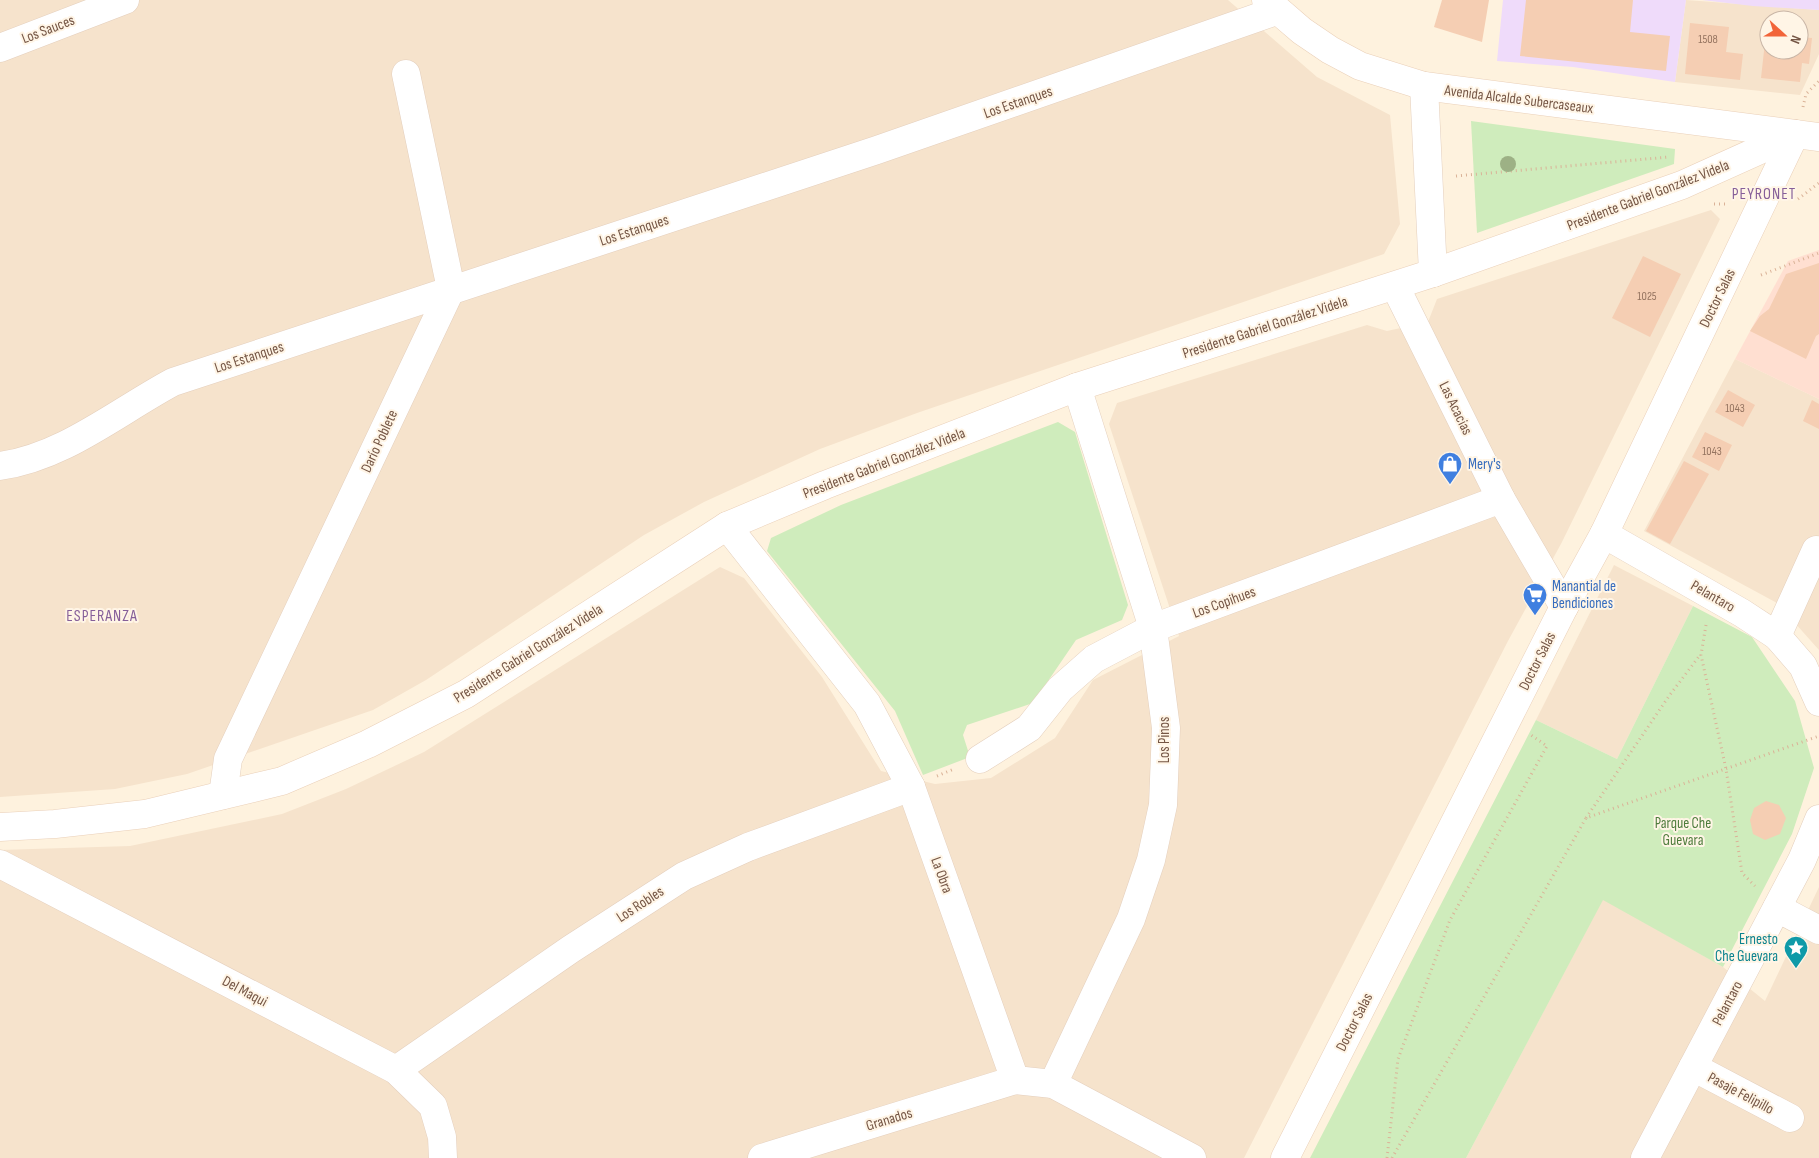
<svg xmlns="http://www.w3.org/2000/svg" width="1819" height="1158" viewBox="0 0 1819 1158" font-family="'Sofia Sans Condensed',sans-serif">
<rect width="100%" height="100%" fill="#fef2de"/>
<!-- residential -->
<g fill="#f6e3cc" fill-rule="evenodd">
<polygon points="0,0 1228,0 1317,77 1390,115 1400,224 1384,254 917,413 820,449 704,502 644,535 426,680 373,710 187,774 115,789 0,797"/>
<path d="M 1686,0 L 1819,10 L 1819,54 L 1800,95 L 1675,82 ZM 1769,20 L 1799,20 L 1799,50 L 1769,50 Z"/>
<polygon points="1711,210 1720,219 1562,542 1508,641 1244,1158 0,1158 0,850 130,846 282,814 346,789 424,752 720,567 744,578 822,677 881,771 935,784 991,778 1055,738 1093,680 1179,636 1109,424 1117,403 1367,325 1387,331 1428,322 1437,299"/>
<polygon points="1735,359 1819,399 1819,650 1777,603 1644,531"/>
<polygon points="1614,565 1693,606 1617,759 1536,720"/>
<polygon points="1819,887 1819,1158 1466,1158 1603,899 1723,967 1765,1001"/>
</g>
<!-- commercial -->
<polygon fill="#ffdfd1" points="1819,250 1819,399 1735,359 1788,261"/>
<!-- education -->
<g fill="#efdbfa">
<polygon points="1503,0 1686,0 1675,82 1573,67 1497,61"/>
<polygon points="1702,0 1819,0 1819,10 1753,6"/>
</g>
<!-- green -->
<g fill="#cfecbc">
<polygon points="1471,121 1675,149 1674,164 1477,233"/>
<polygon points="1058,422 1075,432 1128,605 1122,620 1076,640 1033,703 967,725 963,735 970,757 923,775 895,711 767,551 771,538 841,505"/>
<polygon points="1693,606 1752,637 1795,701 1814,768 1792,834 1723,967 1603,900 1466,1158 1310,1158 1536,720 1617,759"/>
</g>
<!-- building -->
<g fill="#f5ceb3">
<polygon points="1442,0 1489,0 1482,42 1434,27"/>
<polygon points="1526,0 1633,0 1630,32 1670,36 1666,71 1520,56"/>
<polygon points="1690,23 1729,27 1726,52 1743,54 1740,80 1685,74"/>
<polygon points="1766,33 1769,34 1769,50 1799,50 1799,37 1812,38 1809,64 1802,63 1800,82 1761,78"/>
<polygon points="1643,256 1681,274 1650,337 1612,318"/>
<polygon points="1819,263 1819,334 1816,336 1806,359 1750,331 1760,316 1769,309 1786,274"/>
<polygon points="1728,390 1755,405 1743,427 1715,412"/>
<polygon points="1812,400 1819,404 1819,429 1803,421"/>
<polygon points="1705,432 1732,445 1719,471 1692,457"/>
<polygon points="1684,461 1709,474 1670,544 1646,531"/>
<polygon points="1766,801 1779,805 1786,818 1780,834 1765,840 1753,834 1750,820 1754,808"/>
</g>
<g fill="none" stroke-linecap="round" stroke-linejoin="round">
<defs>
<g id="street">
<polyline points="0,48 125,0"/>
<polyline points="1424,86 1433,273"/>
<polyline points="1395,286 1501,499 1564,607"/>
<path d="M 0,466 C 64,457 117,412 173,382 L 877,150 L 1276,11"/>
<polyline points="727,526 867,704 911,787 1015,1080 1053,1084 1192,1158"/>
<polyline points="1604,534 1742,613 1777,636 1803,666 1819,702"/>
<polyline points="1777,636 1816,550"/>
<polyline points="980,759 1029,728 1060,689 1094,659 1153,628 1501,499"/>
<polyline points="223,795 228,759 451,289 406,74"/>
<polyline points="0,864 396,1070 433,1106 442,1137 443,1158"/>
<polyline points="1777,908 1819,930"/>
<polyline points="1693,1067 1790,1118"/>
<polyline points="396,1070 571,949 684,876 748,847 911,787"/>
<polyline points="1053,1084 1131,919 1151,860 1163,805 1166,728 1153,628 1077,387"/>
<polyline points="762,1158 1015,1080"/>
<polyline points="1645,1158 1802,860 1819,819"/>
</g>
<g id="secondary">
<polyline points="1266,0 1302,31 1330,50 1360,66 1424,86 1819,137"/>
<polyline points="0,827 55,824 145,814 282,781 368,744 466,694 727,526 825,485 1077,387 1433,273 1682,185 1795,134"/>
<polyline points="1285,1158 1564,607 1604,534 1795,134"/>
</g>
</defs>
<!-- street casing -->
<use href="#street" stroke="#e4cfbd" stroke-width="29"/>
<!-- secondary casing -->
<use href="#secondary" stroke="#ead0b9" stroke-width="29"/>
<!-- path -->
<g stroke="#dab297" stroke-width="3" stroke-dasharray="1 4" stroke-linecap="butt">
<polyline points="1803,107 1806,94 1819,81"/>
<polyline points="1456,176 1669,157"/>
<polyline points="1798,199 1819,183"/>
<polyline points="1714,204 1728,204"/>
<polyline points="1761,275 1819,253"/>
<polyline points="1706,625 1701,655 1726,769 1742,873 1755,886"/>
<polyline points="937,776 954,769"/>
<polyline points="1586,818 1669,696 1700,655"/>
<polyline points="1387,1158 1398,1059 1450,920 1547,746 1531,735"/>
<polyline points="1392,1158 1586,818 1819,736"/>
</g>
<!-- street -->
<use href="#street" stroke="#fff" stroke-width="28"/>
<!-- secondary -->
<use href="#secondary" stroke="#fff" stroke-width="28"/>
</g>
<!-- trees -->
<circle fill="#9db185" cx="1508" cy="164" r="8"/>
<!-- icons -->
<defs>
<symbol id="shop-pin" viewBox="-11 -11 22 30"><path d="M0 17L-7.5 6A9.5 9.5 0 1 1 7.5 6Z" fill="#3f7fe0" stroke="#fff5e6"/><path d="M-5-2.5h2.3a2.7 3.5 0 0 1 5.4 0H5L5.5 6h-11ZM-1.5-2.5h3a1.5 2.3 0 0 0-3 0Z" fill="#fff"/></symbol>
<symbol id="supermarket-pin" viewBox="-11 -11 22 30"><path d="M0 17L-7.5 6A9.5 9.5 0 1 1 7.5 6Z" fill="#3f7fe0" stroke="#fff5e6"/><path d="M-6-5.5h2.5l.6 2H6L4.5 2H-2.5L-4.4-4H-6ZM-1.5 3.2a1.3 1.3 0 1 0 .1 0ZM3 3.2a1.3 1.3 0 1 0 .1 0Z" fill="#fff"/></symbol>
<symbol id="sight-pin" viewBox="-11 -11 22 30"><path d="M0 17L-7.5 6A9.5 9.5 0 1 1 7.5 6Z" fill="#0f9aa8" stroke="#fff5e6"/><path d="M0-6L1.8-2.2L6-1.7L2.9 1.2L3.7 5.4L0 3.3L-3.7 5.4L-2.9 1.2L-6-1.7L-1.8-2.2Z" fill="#fff"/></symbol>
</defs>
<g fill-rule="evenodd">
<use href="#shop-pin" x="1436" y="450" width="28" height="38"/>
<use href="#supermarket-pin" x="1521" y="581" width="28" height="38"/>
<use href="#sight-pin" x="1782" y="934" width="28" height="38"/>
</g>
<g text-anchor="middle" stroke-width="4" stroke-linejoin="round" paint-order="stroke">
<!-- number labels -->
<g font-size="12" fill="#957460">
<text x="1708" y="43">1508</text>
<text x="1647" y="300">1025</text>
<text x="1735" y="412">1043</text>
<text x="1712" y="455">1043</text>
</g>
<!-- street labels -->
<g font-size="15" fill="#755645" stroke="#fff5e6">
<text transform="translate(48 29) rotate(-21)" y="5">Los Sauces</text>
<text transform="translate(1519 99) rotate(7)" y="5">Avenida Alcalde Subercaseaux</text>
<text transform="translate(1018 102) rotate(-19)" y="5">Los Estanques</text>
<text transform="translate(1648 195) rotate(-21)" y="5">Presidente Gabriel González Videla</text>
<text transform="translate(634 230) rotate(-18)" y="5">Los Estanques</text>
<text transform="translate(1717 298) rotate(-64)" y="5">Doctor Salas</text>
<text transform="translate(1265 327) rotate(-18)" y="5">Presidente Gabriel González Videla</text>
<text transform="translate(249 357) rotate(-18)" y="5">Los Estanques</text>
<text transform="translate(1456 408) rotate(64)" y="5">Las Acacias</text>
<text transform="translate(379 441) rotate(-65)" y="5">Darío Poblete</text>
<text transform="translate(884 463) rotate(-21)" y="5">Presidente Gabriel González Videla</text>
<text transform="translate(1713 596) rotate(30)" y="5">Pelantaro</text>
<text transform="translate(1224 602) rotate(-20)" y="5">Los Copihues</text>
<text transform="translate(528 653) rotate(-32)" y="5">Presidente Gabriel González Videla</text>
<text transform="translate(1537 661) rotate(-63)" y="5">Doctor Salas</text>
<text transform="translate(1164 740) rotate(-90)" y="5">Los Pinos</text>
<text transform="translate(942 875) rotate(70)" y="5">La Obra</text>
<text transform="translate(640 904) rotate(-33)" y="5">Los Robles</text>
<text transform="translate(245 991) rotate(28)" y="5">Del Maqui</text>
<text transform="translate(1727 1003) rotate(-62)" y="5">Pelantaro</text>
<text transform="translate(1354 1022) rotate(-63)" y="5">Doctor Salas</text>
<text transform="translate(1741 1093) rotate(28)" y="5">Pasaje Felipillo</text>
<text transform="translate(889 1119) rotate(-17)" y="5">Granados</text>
</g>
<!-- shop labels -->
<g font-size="15" fill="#366cbe" stroke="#fff5e6" text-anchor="start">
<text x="1468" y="469">Mery's</text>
<text x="1552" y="591">Manantial de<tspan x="1552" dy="17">Bendiciones</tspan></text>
</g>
<!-- park labels -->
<g font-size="15" fill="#4e7c3c" stroke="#fff5e6">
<text x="1683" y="828">Parque Che<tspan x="1683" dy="17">Guevara</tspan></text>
</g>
<!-- culture labels -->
<g font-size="15" fill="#0d838f" stroke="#fff5e6" text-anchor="end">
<text x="1778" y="944">Ernesto<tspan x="1778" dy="17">Che Guevara</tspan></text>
</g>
<!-- neighbourhood labels -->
<g font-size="16" letter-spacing="1" fill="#865f99" stroke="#fff5e6">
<text x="1764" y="199">PEYRONET</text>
<text x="102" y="621">ESPERANZA</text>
</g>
</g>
<!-- north arrow -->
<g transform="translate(1784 35) rotate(111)"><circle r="24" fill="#fff5e6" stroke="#c8b5a6"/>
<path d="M0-4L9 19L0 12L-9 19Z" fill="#f26439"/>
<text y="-8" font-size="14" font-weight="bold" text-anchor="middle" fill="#755645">N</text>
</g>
</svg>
